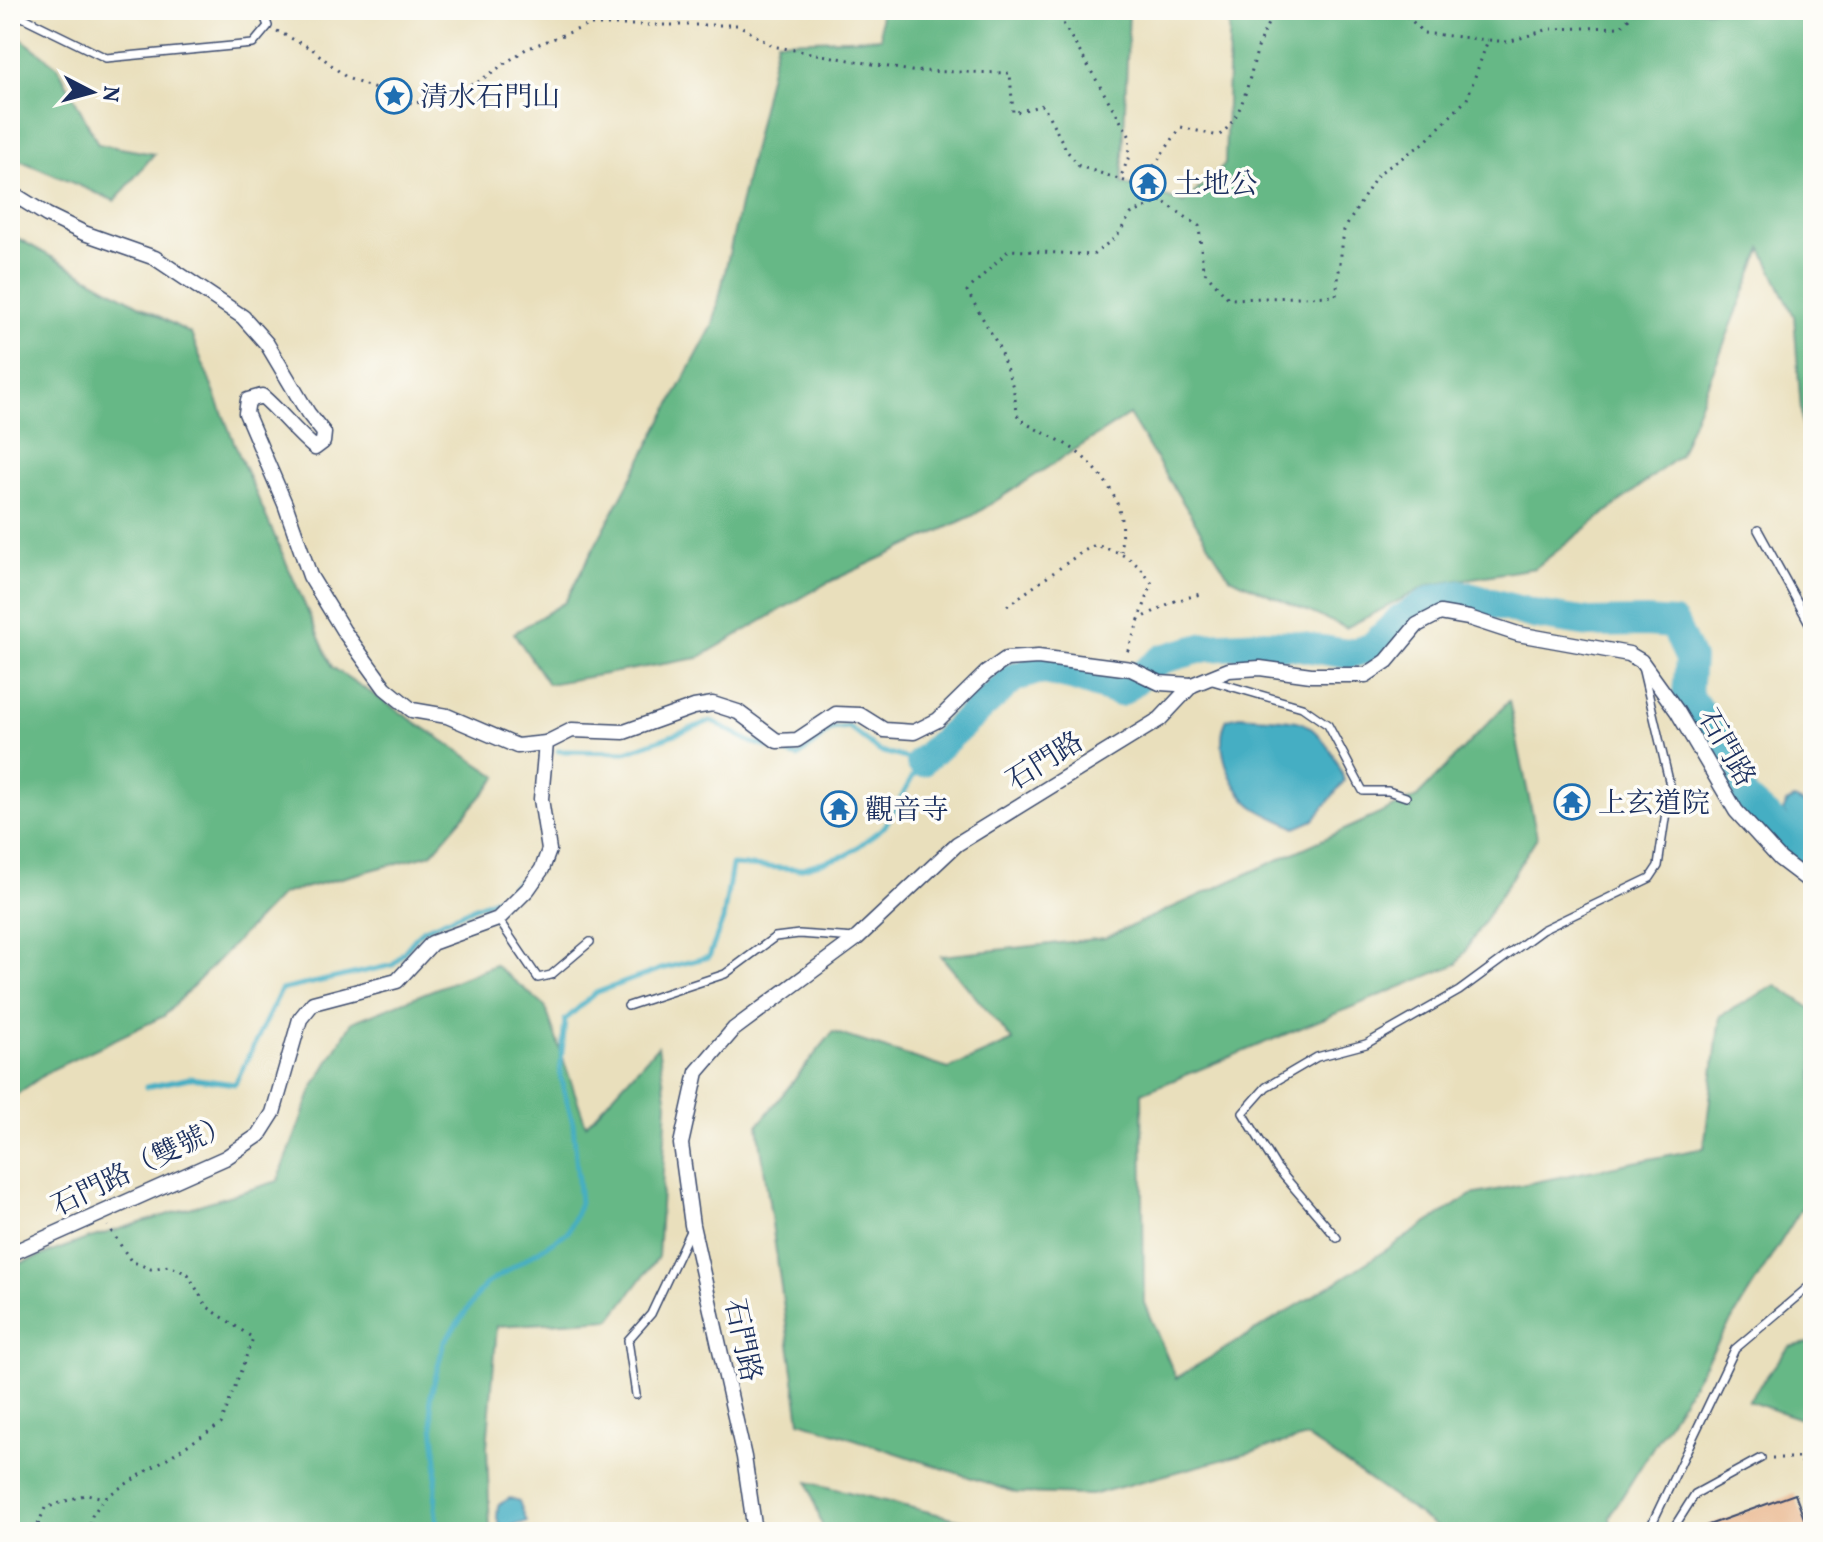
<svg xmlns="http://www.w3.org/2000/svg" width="1823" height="1542" viewBox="0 0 1823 1542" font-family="Vollkorn,'Noto Serif TC',serif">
<rect width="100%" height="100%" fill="#fdfcf7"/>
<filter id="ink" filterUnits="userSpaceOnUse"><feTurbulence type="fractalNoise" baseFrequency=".0125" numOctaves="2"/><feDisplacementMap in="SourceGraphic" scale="16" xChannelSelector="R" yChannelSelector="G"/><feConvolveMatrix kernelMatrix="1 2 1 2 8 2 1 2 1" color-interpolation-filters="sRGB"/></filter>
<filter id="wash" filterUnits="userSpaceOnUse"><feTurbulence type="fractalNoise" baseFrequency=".006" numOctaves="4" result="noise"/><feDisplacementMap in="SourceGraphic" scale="32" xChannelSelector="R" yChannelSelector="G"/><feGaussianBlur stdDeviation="1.8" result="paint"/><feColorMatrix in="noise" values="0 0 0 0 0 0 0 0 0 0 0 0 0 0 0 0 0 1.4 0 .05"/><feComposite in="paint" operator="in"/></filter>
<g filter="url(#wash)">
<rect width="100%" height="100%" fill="#e9dfbc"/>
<!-- forest -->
<g fill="#66b886" stroke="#407472" stroke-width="2">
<polygon points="880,10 1129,10 1122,183 1184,203 1225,164 1230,10 1813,10 1813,492 1807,491 1794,316 1762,249 1679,456 1535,568 1429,585 1346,628 1229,577 1129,415 972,516 827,583 698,658 548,684 514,633 565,602 713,325 777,41 881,38"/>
<polygon points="10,30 58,67 98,144 154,154 115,201 10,156"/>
<polygon points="10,234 191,334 240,457 332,667 498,777 431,854 282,894 164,1016 51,1070 10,1099"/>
<polygon points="1509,701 1537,837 1457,964 1142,1093 1144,1303 1176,1378 1338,1281 1471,1195 1704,1148 1720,1016 1776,985 1813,1010 1813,1190 1610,1516 1611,1532 1444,1532 1307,1437 1091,1495 1017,1493 800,1421 758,1125 833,1032 949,1069 1013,1041 941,956 1105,938 1417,797"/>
<polygon points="495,965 545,1006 586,1125 658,1046 667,1103 658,1257 611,1319 497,1326 487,1447 490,1532 10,1532 10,1267 87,1239 278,1181 313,1088 352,1022"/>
<polygon points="1813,1342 1813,1463 1807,1421 1748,1401 1789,1347"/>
<polygon points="808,1482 1010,1532 824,1532"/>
</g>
<!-- water -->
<g fill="#44aec3" stroke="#306e90" stroke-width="2">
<path d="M 1239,716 C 1257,718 1279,717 1297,721 C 1318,726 1340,761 1344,781 L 1314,820 L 1296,828 C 1283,821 1268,816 1256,808 C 1232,792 1213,746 1227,719 Z"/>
<polygon points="1794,799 1813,808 1813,847 1783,812 1786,803"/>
<polygon points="510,1498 519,1501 527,1522 501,1528 497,1519 498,1505"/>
</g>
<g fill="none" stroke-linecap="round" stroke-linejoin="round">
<!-- stream -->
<g stroke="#44aec3" stroke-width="5">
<polyline points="146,1087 190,1078 235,1084 281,990 393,965 422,930 501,896 518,881"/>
<polyline points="438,1532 435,1509 437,1460 430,1399 444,1342 485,1285 568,1232 580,1203 573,1123 560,1075 565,1020 595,993 661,969 709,957 723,920 732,865 799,869 847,855 885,826 921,762 879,751 849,727 831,729 798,757 751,742 711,721 626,752 558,751"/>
</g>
<!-- river -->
<polyline stroke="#44aec3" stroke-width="30" points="921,762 1013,678 1040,669 1072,676 1120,692 1162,659 1206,647 1261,644 1292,645 1348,654 1371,648 1400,620 1433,600 1461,595 1537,615 1589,623 1646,622 1674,624 1690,659 1687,694 1726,751 1744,798 1813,858"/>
</g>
<g id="blocks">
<!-- building -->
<polygon fill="#e7b084" points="1795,1494 1809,1532 1689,1532"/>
</g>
</g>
<g filter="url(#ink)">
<use href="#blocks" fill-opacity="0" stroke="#3a496c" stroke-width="2"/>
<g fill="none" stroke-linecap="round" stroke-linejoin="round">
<defs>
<g id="service">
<polyline points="10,11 106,58 253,44 268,26 265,18 255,10"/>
<polyline points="1758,530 1813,630"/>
<polyline points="1209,680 1302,707 1328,725 1363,791 1388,791 1406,797"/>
<polyline points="498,919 538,978 551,975 590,942"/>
<polyline points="628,1006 725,974 775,937 799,934 855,938"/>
<polyline points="1337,1238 1277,1168 1243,1113 1266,1087 1317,1057 1366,1044 1459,991 1542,930 1650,878 1658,866 1670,785 1643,671"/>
<polyline points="636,1395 628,1340 651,1314 690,1231"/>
<polyline points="1648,1532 1735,1349 1813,1283"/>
<polyline points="1671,1532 1695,1494 1761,1458"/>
</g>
<g id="minor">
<path d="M 10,192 L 47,215 L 84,233 L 155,258 L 243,317 L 267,344 L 308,413 L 324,433 L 323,442 L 315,448 C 295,432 281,412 262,396 L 248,400 L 246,413 L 285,504 L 310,576 L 343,630 L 385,688 L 412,710 L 447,716 L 517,746 L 546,743"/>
<polyline points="10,1254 225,1158 259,1135 273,1113 300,1019 313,1003 397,981 432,943 498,919 528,889 542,869 549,850 541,799 546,743 572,730 624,732 694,707 713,704 738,712 777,741 797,740 836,714 860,715 884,730 914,732 938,720 986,673 1006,659 1038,657 1131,669 1160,683 1192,685"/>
<polyline points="755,1532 744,1457 692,1225 681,1144 697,1072 734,1029 857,938 957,844 1160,719 1192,685 1229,670 1260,668 1311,675 1366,675 1387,661 1417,625 1440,613 1469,618 1518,634 1629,654 1641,661 1677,711 1736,811 1780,859 1813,884"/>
</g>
</defs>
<!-- service casing -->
<use href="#service" stroke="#3a496c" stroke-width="10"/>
<!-- minor casing -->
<use href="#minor" stroke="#3a496c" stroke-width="17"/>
<!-- path -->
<g stroke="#3a496c" stroke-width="3" stroke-dasharray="2 6" stroke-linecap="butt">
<polyline points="1055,10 1130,137 1128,159 1120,179"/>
<polyline points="1402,10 1423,33 1488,40"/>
<polyline points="277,31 312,49 347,78 414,104 478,82 526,49 589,25 739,25 772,46 911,71 1010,73 1013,113 1043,105 1067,151 1079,166 1140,186 1199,226 1203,270 1229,299 1336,296 1344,230 1378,174 1424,143 1467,99 1488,40 1508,42 1549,29 1621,27 1636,10"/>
<path d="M 1140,186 L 1181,127 L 1218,136 C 1245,118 1249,74 1259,45 C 1262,33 1270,21 1275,10"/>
<path d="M 1121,552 C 1121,540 1123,526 1120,514 C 1115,486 1086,455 1062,442 C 1046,433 1032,429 1018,417 L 1013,387 L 998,345 L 967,291 L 1009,250 L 1093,255 L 1117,236 L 1131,214 L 1161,201"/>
<path d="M 1007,606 L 1082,552 L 1095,545 C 1123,553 1136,559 1152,584 L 1127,653"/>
<polyline points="1138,620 1172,602 1200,594"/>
<polyline points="1772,1458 1801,1458 1813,1516"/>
<polyline points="35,1532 45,1508 87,1494 104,1498"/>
<polyline points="88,1532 92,1516 104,1498 221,1424 253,1338 206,1306 188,1274 169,1266 151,1269 131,1261 108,1226"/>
</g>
<!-- service -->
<use href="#service" stroke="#fff" stroke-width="7"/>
<!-- minor -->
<use href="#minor" stroke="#fff" stroke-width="14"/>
</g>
</g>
<!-- icons -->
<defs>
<symbol id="sight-ring" viewBox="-11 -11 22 22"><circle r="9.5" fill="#fdfcf7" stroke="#1f6fb2" stroke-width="1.5"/><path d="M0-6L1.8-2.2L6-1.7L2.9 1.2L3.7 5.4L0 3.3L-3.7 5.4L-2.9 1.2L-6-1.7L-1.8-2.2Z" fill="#1f6fb2"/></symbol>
<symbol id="temple-ring" viewBox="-11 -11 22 22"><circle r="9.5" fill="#fdfcf7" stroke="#1f6fb2" stroke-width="1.5"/><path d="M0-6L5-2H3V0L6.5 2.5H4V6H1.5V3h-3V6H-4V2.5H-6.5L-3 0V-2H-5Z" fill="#1f6fb2"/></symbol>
</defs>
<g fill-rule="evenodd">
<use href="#sight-ring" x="374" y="76" width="40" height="40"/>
<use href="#temple-ring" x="1128" y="163" width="40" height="40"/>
<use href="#temple-ring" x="1552" y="782" width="40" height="40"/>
<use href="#temple-ring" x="819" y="789" width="40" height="40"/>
</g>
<g text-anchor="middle" stroke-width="7" stroke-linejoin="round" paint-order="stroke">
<!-- poi labels -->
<g font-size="28" fill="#1b2f5e" stroke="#fdfcf7" text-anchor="start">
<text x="420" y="106">清水石門山</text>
<text x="1174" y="193">土地公</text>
<text x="1598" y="812">上玄道院</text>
<text x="865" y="819">觀音寺</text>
</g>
<!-- street labels -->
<g font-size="28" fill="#1b2f5e" stroke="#fdfcf7">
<text transform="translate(1728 747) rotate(60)" y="10">石門路</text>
<text transform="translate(1044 760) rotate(-32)" y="10">石門路</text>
<text transform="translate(141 1164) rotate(-26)" y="10">石門路（雙號）</text>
<text transform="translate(744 1340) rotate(78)" y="10">石門路</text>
</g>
</g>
<!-- margin -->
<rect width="1823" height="1542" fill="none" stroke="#fdfcf7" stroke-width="40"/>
<!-- north arrow -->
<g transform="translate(92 92) rotate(96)" stroke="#fdfcf7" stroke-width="6" paint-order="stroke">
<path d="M0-6L14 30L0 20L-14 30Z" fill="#1b2f5e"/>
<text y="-12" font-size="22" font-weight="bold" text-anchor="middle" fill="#1b2f5e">N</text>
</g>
</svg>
